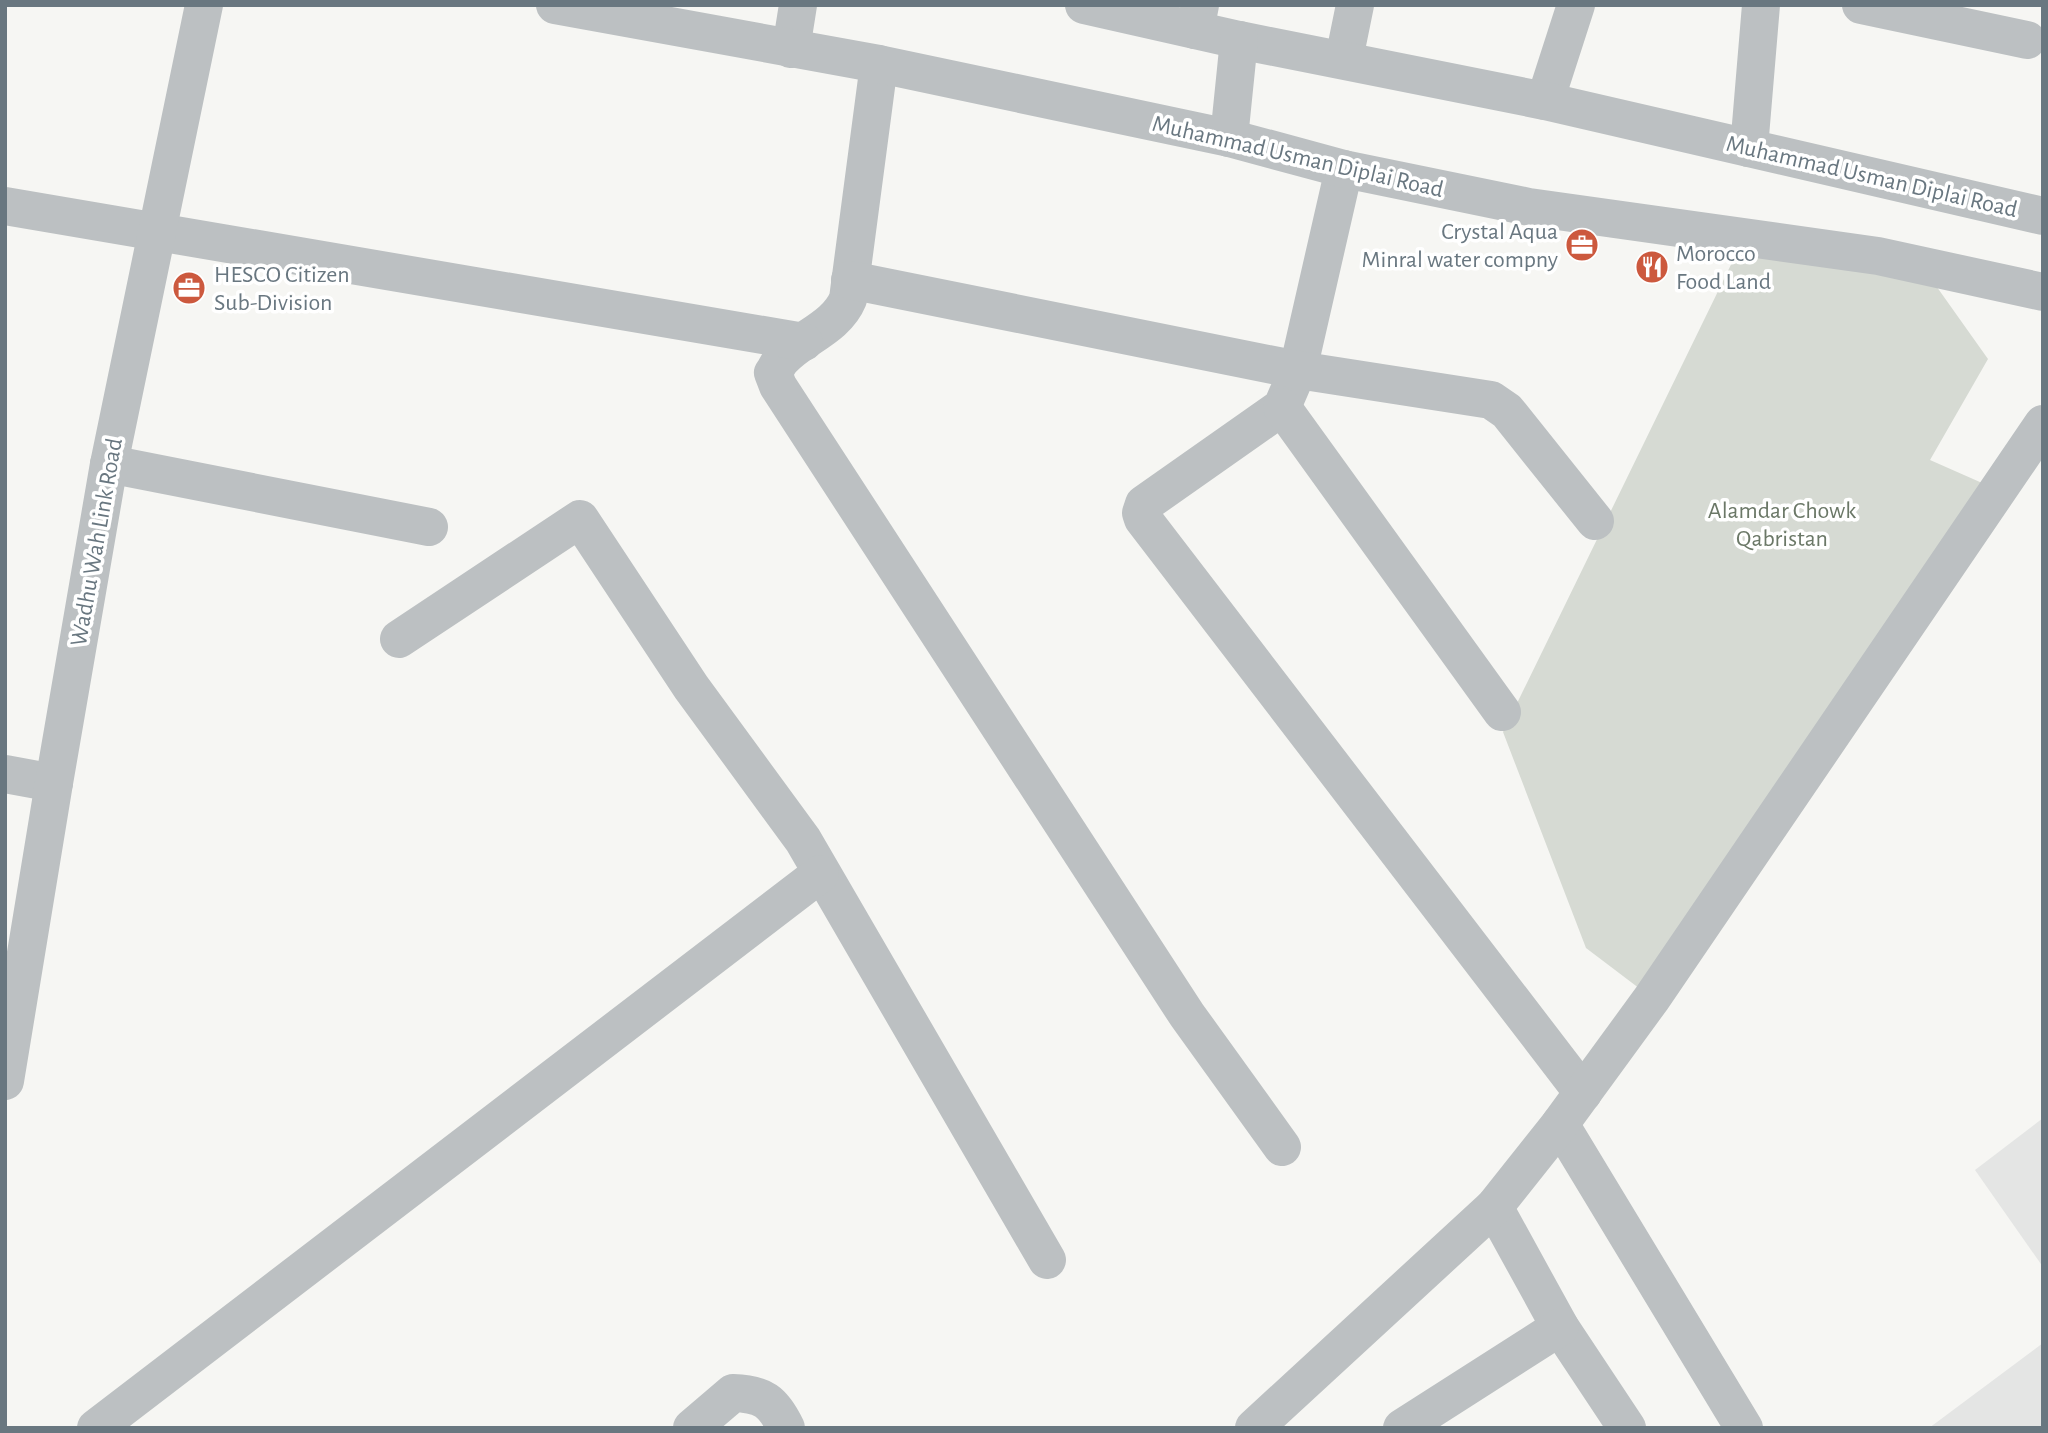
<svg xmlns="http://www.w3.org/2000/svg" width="2048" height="1433" viewBox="0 0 2048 1433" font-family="'Alegreya Sans',sans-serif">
<rect width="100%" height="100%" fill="#f6f6f3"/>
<!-- built -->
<g fill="#e4e5e4">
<polygon points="2043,1118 2043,1267 1975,1170"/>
<polygon points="2043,1343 2043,1428 1929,1428"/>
</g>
<!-- green -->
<polygon fill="#d6dad3" points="1744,238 1922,266 1988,359 1930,460 1998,490 1652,998 1586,948 1503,732"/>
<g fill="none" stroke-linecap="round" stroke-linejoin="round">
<!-- minor -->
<g stroke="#bcc0c2" stroke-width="38">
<polyline points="1861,5 2027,40"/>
<polyline points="1195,30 1200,5"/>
<polyline points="791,49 798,5"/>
<polyline points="1344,59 1355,5"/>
<path d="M 879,64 L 848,299 C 836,328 802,337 782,359 C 778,363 776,369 773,373 L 778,386 L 1187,1015 L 1282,1147"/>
<polyline points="1545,101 1576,5"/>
<polyline points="1749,148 1761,5"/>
<polyline points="1344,169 1298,370 1282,407 1144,504 1141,513 1143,519 1583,1093"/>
<polyline points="5,206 804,342"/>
<polyline points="850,280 1298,370 1491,400 1507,411 1595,521"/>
<polyline points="1282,407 1502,712"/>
<polyline points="109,464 429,527"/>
<polyline points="399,639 580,519 691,687 803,840 1047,1260"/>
<polyline points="5,774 54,783"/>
<polyline points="5,1081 54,783 109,464 204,5"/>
<polyline points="1560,1124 1744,1428"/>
<polyline points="1494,1207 1560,1327 1627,1428"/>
<polyline points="96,1428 820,874"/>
<path d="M 692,1428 L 733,1393 C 763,1394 773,1401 786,1428"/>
<polyline points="1254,1428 1494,1207 1560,1124 1652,998 2043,424"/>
<polyline points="1402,1428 1560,1327"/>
</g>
<!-- tertiary -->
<g stroke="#bcc0c2" stroke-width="38">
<polyline points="555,5 879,64 1229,138 1344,169 1529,207 1878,256 2043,292"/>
<polyline points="1084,5 1239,40 1545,101 2043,216"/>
<polyline points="1229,138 1239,40"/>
</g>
</g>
<!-- icons -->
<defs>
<symbol id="office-disc" viewBox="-11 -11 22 22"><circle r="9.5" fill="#cc593e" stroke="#fff"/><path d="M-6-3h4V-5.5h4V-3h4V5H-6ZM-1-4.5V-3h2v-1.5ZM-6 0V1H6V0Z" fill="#fff"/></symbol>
<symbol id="restaurant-disc" viewBox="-11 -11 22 22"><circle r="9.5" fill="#cc593e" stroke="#fff"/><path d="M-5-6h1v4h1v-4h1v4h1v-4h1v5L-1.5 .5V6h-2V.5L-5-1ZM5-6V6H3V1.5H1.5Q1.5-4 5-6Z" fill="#fff"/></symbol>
</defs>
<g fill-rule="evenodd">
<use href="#office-disc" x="1563" y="226" width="38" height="38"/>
<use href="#restaurant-disc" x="1633" y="248" width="38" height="38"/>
<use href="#office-disc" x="170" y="269" width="38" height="38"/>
</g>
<g text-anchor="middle" stroke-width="7" stroke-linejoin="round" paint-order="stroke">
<!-- street labels -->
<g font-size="24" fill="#697780" stroke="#fff">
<text transform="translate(1298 156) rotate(13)" y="8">Muhammad Usman Diplai Road</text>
<text transform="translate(1872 176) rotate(13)" y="8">Muhammad Usman Diplai Road</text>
<text transform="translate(96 542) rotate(-80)" y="8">Wadhu Wah Link Road</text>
</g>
<!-- poi labels -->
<g font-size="24" fill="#697780" stroke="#fff" text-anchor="start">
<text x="1558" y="239" text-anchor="end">Crystal Aqua<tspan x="1558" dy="28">Minral water compny</tspan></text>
<text x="1676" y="261">Morocco<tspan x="1676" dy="28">Food Land</tspan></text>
<text x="214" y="282">HESCO Citizen<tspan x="214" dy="28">Sub-Division</tspan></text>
</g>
<!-- park labels -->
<g font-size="24" fill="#6b7867" stroke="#fff">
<text x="1782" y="518">Alamdar Chowk<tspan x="1782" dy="28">Qabristan</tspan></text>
</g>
</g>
<!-- border -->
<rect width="2048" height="1433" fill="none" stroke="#697780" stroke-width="14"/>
</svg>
